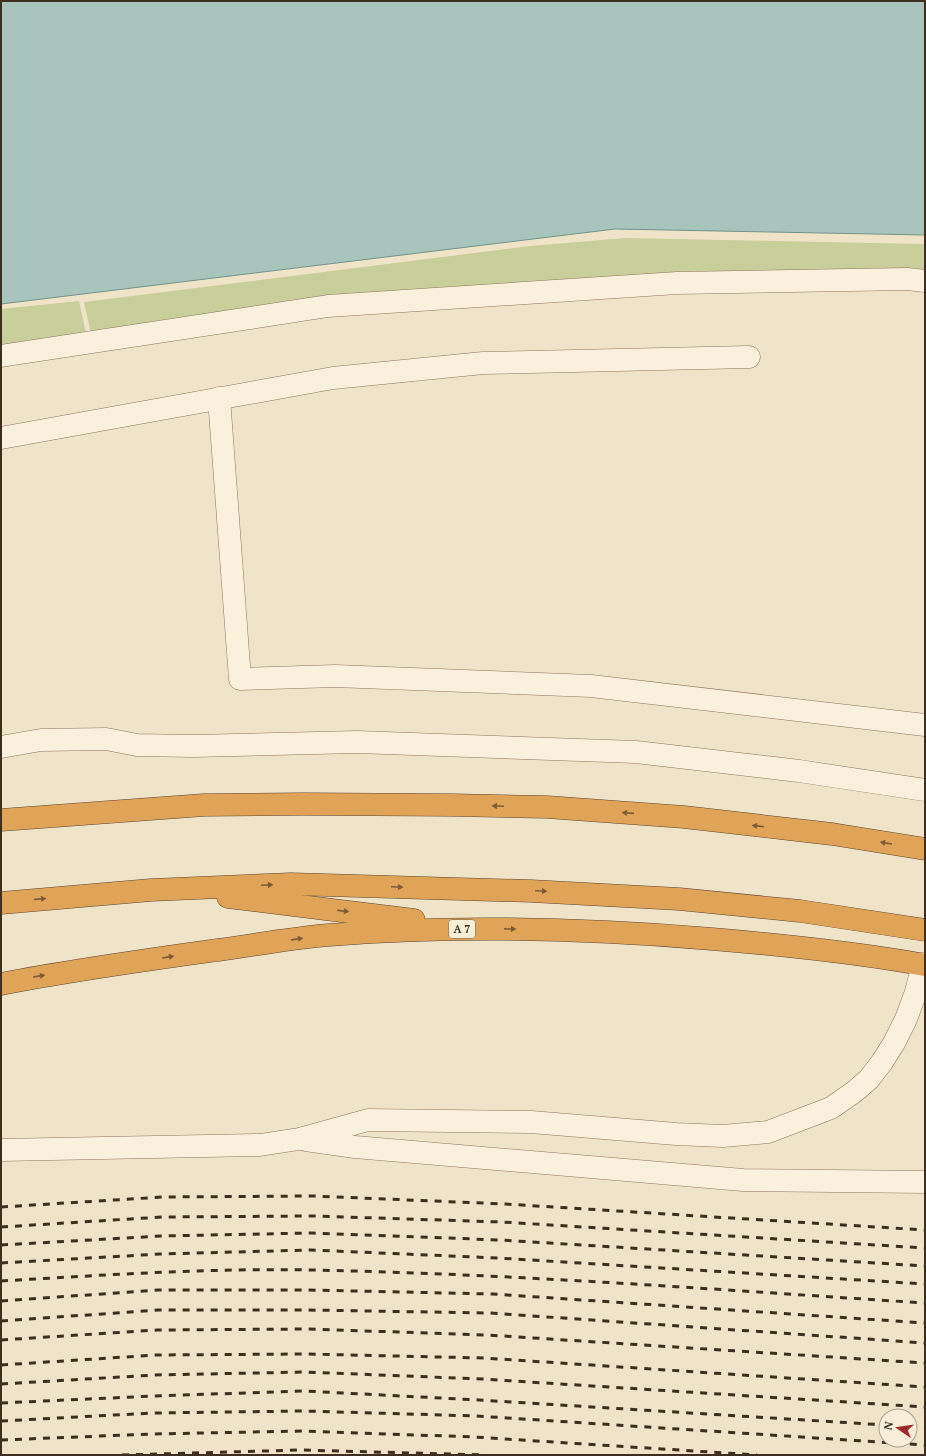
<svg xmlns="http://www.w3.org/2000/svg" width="926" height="1456" viewBox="0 0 926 1456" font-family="'PT Serif',serif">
<rect width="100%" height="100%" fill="#f0e4c8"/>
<!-- green -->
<g fill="#c9cf9b">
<polygon points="625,238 925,244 925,270 677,273 92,338 84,302 530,246"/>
<polygon points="79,301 87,338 1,352 1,309"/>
</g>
<!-- water -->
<polygon fill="#a9c4bc" stroke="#6f938a" points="1,1 925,1 925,235 615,229 1,304"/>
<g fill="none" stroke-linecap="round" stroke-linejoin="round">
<defs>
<g id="minor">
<polyline points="1,356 328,306 677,283 907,279 925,281"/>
<polyline points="219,398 240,679 335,676 591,686 925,725"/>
<polyline points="1,438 333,378 483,363 749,357"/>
<polyline points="1,747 41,740 106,739 137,745 193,746 357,742 636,752 799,771 925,790"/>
<polyline points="306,1140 355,1147 743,1180 925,1182"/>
<polyline points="1,1150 260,1145 299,1139 368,1120 531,1122 676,1134 723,1136 768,1132 831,1108 854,1092 869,1079 882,1062 894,1043 906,1019 916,992 923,964"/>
</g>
<g id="highway">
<polyline points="1,820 204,805 303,804 451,805 547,807 684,817 832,834 925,849"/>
<polyline points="228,897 414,920"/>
<polyline points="1,903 151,890 291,884 531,891 679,899 800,911 925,930"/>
<path d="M 1,984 C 73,970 146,960 218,950 C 255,945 292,938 329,935 C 457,925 584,928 712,939 C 783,945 854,952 925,965"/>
</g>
</defs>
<!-- minor casing -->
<use href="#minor" stroke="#8d765c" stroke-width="23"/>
<!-- highway casing -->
<use href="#highway" stroke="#5b4430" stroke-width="23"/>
<!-- minor -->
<use href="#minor" stroke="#faf1dc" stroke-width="22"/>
<!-- highway -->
<use href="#highway" stroke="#e0a458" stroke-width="22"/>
<!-- rail -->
<g stroke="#3d2e20" stroke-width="3" stroke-dasharray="7 7" stroke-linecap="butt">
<polyline points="1,1207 163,1197 313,1196 505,1204 925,1230"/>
<polyline points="1,1227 162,1217 313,1216 502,1222 925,1248"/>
<polyline points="1,1245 161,1236 312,1233 500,1240 925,1266"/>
<polyline points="1,1263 160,1254 311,1250 498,1258 925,1284"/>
<path d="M 1,1281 C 105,1275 208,1268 312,1270 C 517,1274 721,1290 925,1303"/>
<polyline points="1,1301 158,1290 309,1290 493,1294 925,1323"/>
<polyline points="1,1321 158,1310 308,1310 490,1313 925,1343"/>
<polyline points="1,1340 157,1330 307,1329 487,1335 925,1363"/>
<polyline points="1,1365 156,1355 306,1354 484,1358 925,1387"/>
<polyline points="1,1384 155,1375 305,1372 482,1379 925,1407"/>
<polyline points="1,1403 154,1396 304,1391 479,1400 886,1425"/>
<polyline points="1,1421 153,1413 304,1411 477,1416 925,1445"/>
<polyline points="910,1426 925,1427"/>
<polyline points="1,1440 152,1434 303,1431 474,1437 757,1455"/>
<polyline points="122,1455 301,1450 486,1455"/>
</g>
</g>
<!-- one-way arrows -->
<defs><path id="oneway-solid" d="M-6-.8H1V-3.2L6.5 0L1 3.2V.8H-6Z"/></defs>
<g fill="#7e5d36">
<use href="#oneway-solid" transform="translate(498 806) rotate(-178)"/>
<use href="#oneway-solid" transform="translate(628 813) rotate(-176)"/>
<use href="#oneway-solid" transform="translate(758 826) rotate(-173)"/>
<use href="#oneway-solid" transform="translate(886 843) rotate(-171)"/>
<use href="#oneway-solid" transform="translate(267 885) rotate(-2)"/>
<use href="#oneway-solid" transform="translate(397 887) rotate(2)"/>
<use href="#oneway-solid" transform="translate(541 891) rotate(3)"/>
<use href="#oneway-solid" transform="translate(40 899) rotate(-5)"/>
<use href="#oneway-solid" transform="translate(343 911) rotate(7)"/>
<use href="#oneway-solid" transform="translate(510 929) rotate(1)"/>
<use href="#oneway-solid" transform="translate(297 939) rotate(-8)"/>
<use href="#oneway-solid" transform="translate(168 957) rotate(-9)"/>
<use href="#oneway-solid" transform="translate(39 976) rotate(-9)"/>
</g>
<g text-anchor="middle" stroke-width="3.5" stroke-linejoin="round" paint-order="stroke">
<!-- shield labels -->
<rect fill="#f7eed8" stroke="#756857" stroke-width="1" x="449" y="920" width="26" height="18" rx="3"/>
<g font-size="11" font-weight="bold" fill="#3d2e20">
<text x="462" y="933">A 7</text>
</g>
</g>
<!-- border -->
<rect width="926" height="1456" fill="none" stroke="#3d2e20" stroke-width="4"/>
<!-- north arrow -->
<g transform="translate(898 1428) rotate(283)"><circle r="19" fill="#f7eed8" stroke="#ada18e"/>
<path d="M0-3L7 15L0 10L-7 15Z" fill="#9e2a2b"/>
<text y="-6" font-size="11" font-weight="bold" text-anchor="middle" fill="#3d2e20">N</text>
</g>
</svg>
